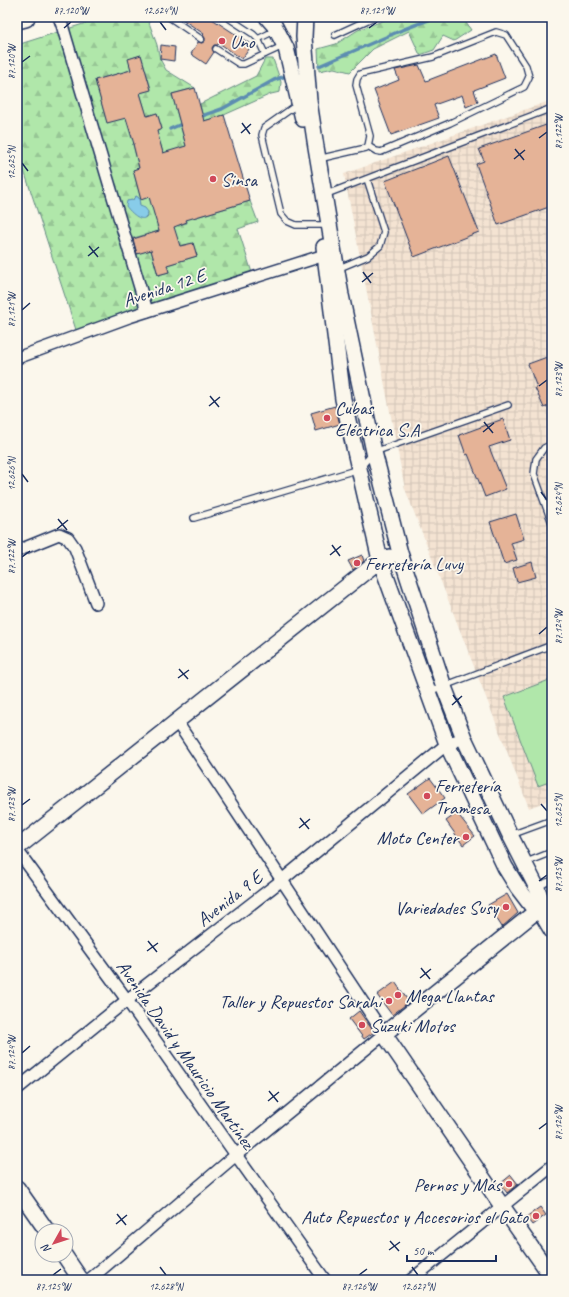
<svg xmlns="http://www.w3.org/2000/svg" width="569" height="1297" viewBox="0 0 569 1297" font-family="Caveat,sans-serif">
<defs>
<pattern id="industrial-grid" width="8" height="8" patternUnits="userSpaceOnUse"><rect width="8" height="8" fill="#f4e3d2"/><path d="M0 4h8M4 0v8" fill="none" stroke="#d1c3b7"/></pattern>
<pattern id="forest-firs" width="22" height="20" patternUnits="userSpaceOnUse"><rect width="22" height="20" fill="#b0e7aa"/><path d="M5 1l3.5 6h-7zM16 11l3.5 6h-7z" fill="#97c695"/></pattern>
</defs>
<rect width="100%" height="100%" fill="#fbf7ec"/>
<filter id="ink" filterUnits="userSpaceOnUse"><feTurbulence type="fractalNoise" baseFrequency=".025" numOctaves="2"/><feDisplacementMap in="SourceGraphic" scale="8" xChannelSelector="R" yChannelSelector="G"/><feConvolveMatrix kernelMatrix="1 2 1 2 8 2 1 2 1" color-interpolation-filters="sRGB"/></filter>
<g filter="url(#ink)">
<!-- industrial -->
<polygon fill="url(#industrial-grid)" points="552,100 552,799 529,808 405,489 344,174"/>
<!-- green -->
<polygon fill="#b0e7aa" stroke="#668b84" points="552,679 552,781 538,786 504,697"/>
<!-- forest -->
<g fill="url(#forest-firs)" stroke="#668b84" fill-rule="evenodd">
<path d="M 105,17 L 147,17 L 157,45 L 160,59 L 166,70 L 195,88 L 172,94 L 179,120 L 202,114 L 200,104 L 256,76 L 265,59 L 273,59 L 281,82 L 280,92 L 271,94 L 224,115 L 181,128 L 188,153 L 193,218 L 250,201 L 258,222 L 238,229 L 254,279 L 78,336 L 17,149 L 17,45 ZM 141,55 L 151,89 L 140,93 L 145,110 L 107,122 L 95,80 L 131,70 L 129,59 ZM 157,113 L 162,129 L 132,139 L 127,122 ZM 158,137 L 163,153 L 170,151 L 187,223 L 174,226 L 161,219 L 156,220 L 154,213 L 165,210 L 161,196 L 150,199 L 149,197 L 141,199 L 133,170 L 139,168 L 133,144 ZM 136,196 L 139,198 L 140,206 L 147,216 L 145,218 L 127,201 L 133,200 L 134,198 ZM 174,227 L 166,250 L 193,243 L 197,256 L 167,265 L 169,272 L 158,275 L 151,250 L 134,254 L 130,239 Z"/>
<polygon points="393,17 462,17 471,30 454,41 443,36 434,50 420,55 409,31 373,49 350,72 334,68 319,71 318,49 336,44 358,30"/>
</g>
<!-- water -->
<path fill="#88cce9" stroke="#5c8db1" d="M 136,196 L 139,198 L 140,206 L 145,208 L 148,212 C 145,227 130,212 126,206 L 127,201 L 133,200 L 134,198 Z"/>
<g fill="none" stroke-linecap="round" stroke-linejoin="round">
<!-- stream -->
<g stroke="#5c8db1" stroke-width="3.5">
<polyline points="319,66 402,30 436,17"/>
<polyline points="199,117 222,109 274,80 283,77"/>
<polyline points="170,129 184,123"/>
</g>
</g>
<!-- building -->
<g fill="#e5b397" stroke="#1b2f5e">
<polygon points="179,17 209,17 252,45 242,59 219,43 218,45 214,45 212,48 214,52 206,64 191,54 198,42 202,43 205,41 205,38 203,35 204,34"/>
<polygon points="161,45 175,47 174,61 160,59"/>
<polygon points="496,54 505,78 474,90 478,102 466,107 462,95 434,105 439,118 391,135 374,90 399,80 395,70 419,65 426,81"/>
<polygon points="141,55 151,90 140,93 147,116 157,113 162,129 157,131 163,153 186,146 172,94 195,88 204,121 224,115 250,201 186,220 187,222 174,227 180,246 193,243 197,256 167,265 169,272 158,275 151,250 137,254 133,239 159,231 149,197 141,200 133,170 139,168 133,144 134,144 126,118 107,123 95,80 131,70 128,59"/>
<polygon points="546,125 552,142 552,198 549,199 552,206 498,225 476,164 484,161 479,149"/>
<polygon points="449,156 479,232 414,257 385,181"/>
<polygon points="547,357 552,371 552,404 544,408 535,388 537,388 528,364"/>
<polygon points="335,406 340,424 316,431 311,413"/>
<polygon points="503,419 510,440 489,447 506,489 485,497 468,454 466,455 459,435"/>
<polygon points="516,514 524,539 511,543 517,560 504,564 490,522"/>
<polygon points="362,555 364,561 353,570 348,561"/>
<polygon points="532,562 536,577 517,582 513,568"/>
<polygon points="430,778 445,798 423,814 408,794"/>
<polygon points="457,813 475,836 463,845 446,821"/>
<polygon points="507,894 518,913 502,927 488,905"/>
<polygon points="395,982 409,1002 392,1015 377,995"/>
<polygon points="359,1011 374,1032 364,1039 349,1019"/>
<polygon points="511,1175 518,1184 507,1193 500,1184"/>
<polygon points="540,1207 546,1215 532,1225 526,1217"/>
</g>
<g fill="none" stroke-linecap="round" stroke-linejoin="round">
<defs>
<g id="lane">
<polyline points="169,17 201,39"/>
<polyline points="227,17 253,34 258,39 265,54"/>
<polygon points="496,32 506,35 526,66 529,77 524,87 450,123 381,152 376,151 368,146 370,136 356,85 357,79 360,74 433,57"/>
<polyline points="335,35 374,17"/>
<polyline points="258,39 276,30"/>
<polyline points="216,49 239,64 244,64 285,45"/>
<polyline points="298,104 264,128 262,135 281,214 287,221 296,225 328,225"/>
<polyline points="318,159 366,148 368,146"/>
<polyline points="324,195 552,108"/>
<polyline points="337,269 368,256 380,246 384,232 367,179"/>
<polyline points="552,444 544,448 536,459 534,474 552,523"/>
<polyline points="194,518 359,469 374,452 508,405"/>
<polyline points="428,692 552,645"/>
<polyline points="511,835 552,820"/>
<polyline points="524,863 552,852"/>
<polyline points="538,887 547,882 552,881"/>
</g>
<g id="street">
<polyline points="59,17 62,25 147,311"/>
<polyline points="17,358 129,317 331,253"/>
<polyline points="17,551 59,534 68,538 75,548 96,603"/>
<polyline points="17,850 127,1000 236,1155 325,1280"/>
<polyline points="17,1089 127,1000 282,880 447,744 464,738"/>
<polyline points="89,1280 236,1155 384,1034 177,722"/>
<polyline points="411,1280 552,1166"/>
</g>
<g id="secondary">
<polyline points="267,17 274,25 286,48 303,119"/>
<polyline points="305,17 304,37 309,101 316,147 341,295 374,452 400,553 444,687 464,738 510,835 537,888 541,899 539,909 384,1034 502,1206 552,1277"/>
<polyline points="324,247 343,399 380,560 447,744 505,867 518,888 531,905 539,909 552,931"/>
<polyline points="17,848 380,560 389,557"/>
<polyline points="17,1188 47,1231"/>
<polyline points="64,1255 81,1280"/>
</g>
<polyline id="highway" points="17,19 25,17"/>
</defs>
<!-- lane casing -->
<use href="#lane" stroke="#1b2f5e" stroke-width="8"/>
<!-- street casing -->
<use href="#street" stroke="#1b2f5e" stroke-width="14"/>
<!-- secondary casing -->
<use href="#secondary" stroke="#1b2f5e" stroke-width="18"/>
<!-- highway casing -->
<use href="#highway" stroke="#1b2f5e" stroke-width="22"/>
<!-- lane -->
<use href="#lane" stroke="#fbf7ec" stroke-width="5.5"/>
<!-- street -->
<use href="#street" stroke="#fbf7ec" stroke-width="11"/>
<!-- secondary -->
<use href="#secondary" stroke="#fbf7ec" stroke-width="15"/>
<!-- highway -->
<use href="#highway" stroke="#fbf7ec" stroke-width="19"/>
</g>
</g>
<!-- ticks -->
<path fill="none" stroke="#1b2f5e" stroke-width="1.5" d="M 160,22 L 166,30M 64,28 L 71,22M 369,28 L 377,22M 22,62 L 30,56M 242,123 L 250,134M 241,133 L 251,124M 539,138 L 547,132M 515,149 L 524,160M 514,159 L 525,150M 22,163 L 28,171M 89,246 L 98,257M 88,256 L 99,247M 363,272 L 371,283M 362,282 L 373,273M 22,310 L 30,303M 539,386 L 547,380M 210,396 L 219,407M 209,406 L 220,397M 484,422 L 493,433M 483,432 L 494,423M 22,474 L 28,482M 541,492 L 547,500M 58,519 L 67,530M 57,529 L 68,520M 332,545 L 340,556M 330,555 L 341,546M 22,557 L 30,551M 539,634 L 547,627M 179,669 L 188,679M 178,678 L 189,670M 453,695 L 461,706M 452,705 L 462,696M 541,804 L 547,811M 22,805 L 30,799M 300,818 L 309,829M 299,828 L 310,819M 539,881 L 547,875M 148,941 L 157,952M 147,951 L 158,943M 421,968 L 430,979M 420,978 L 431,969M 22,1053 L 30,1046M 269,1091 L 278,1102M 268,1101 L 279,1092M 539,1129 L 547,1123M 117,1214 L 126,1225M 116,1224 L 127,1215M 390,1241 L 399,1251M 389,1250 L 400,1242M 160,1267 L 166,1275M 412,1267 L 418,1275M 53,1275 L 61,1269M 359,1275 L 367,1269"/>
<!-- markers -->
<g fill="#d1495b" stroke="#fbf7ec" stroke-width="1.5">
<circle cx="222" cy="41" r="4"/>
<circle cx="213" cy="179" r="4"/>
<circle cx="327" cy="418" r="4"/>
<circle cx="357" cy="563" r="4"/>
<circle cx="427" cy="796" r="4"/>
<circle cx="466" cy="837" r="4"/>
<circle cx="506" cy="907" r="4"/>
<circle cx="398" cy="995" r="4"/>
<circle cx="389" cy="1001" r="4"/>
<circle cx="362" cy="1025" r="4"/>
<circle cx="509" cy="1184" r="4"/>
<circle cx="536" cy="1216" r="4"/>
</g>
<g text-anchor="middle" stroke-width="3.5" stroke-linejoin="round" paint-order="stroke">
<!-- poi labels -->
<g font-size="19" fill="#1b2f5e" stroke="#fbf7ec" text-anchor="start">
<text x="230" y="48">Uno</text>
<text x="221" y="186">Sinsa</text>
<text x="335" y="414">Cubas<tspan x="335" dy="22">Eléctrica S,A</tspan></text>
<text x="365" y="570">Ferretería Luvy</text>
<text x="435" y="792">Ferretería<tspan x="435" dy="22">Tramesa</tspan></text>
<text x="458" y="844" text-anchor="end">Moto Center</text>
<text x="498" y="914" text-anchor="end">Variedades Susy</text>
<text x="406" y="1002">Mega Llantas</text>
<text x="381" y="1008" text-anchor="end">Taller y Repuestos Sarahi</text>
<text x="370" y="1032">Suzuki Motos</text>
<text x="501" y="1191" text-anchor="end">Pernos y Más</text>
<text x="528" y="1223" text-anchor="end">Auto Repuestos y Accesorios el Gato</text>
</g>
<!-- street labels -->
<g font-size="19" fill="#1b2f5e" stroke="#fbf7ec">
<text transform="translate(164 287) rotate(-18)" y="7">Avenida 12 E</text>
<text transform="translate(229 898) rotate(-38)" y="7">Avenida 9 E</text>
<text transform="translate(186 1054) rotate(55)" y="7">Avenida David y Mauricio Martínez</text>
</g>
</g>
<!-- margin -->
<rect width="569" height="1297" fill="none" stroke="#fbf7ec" stroke-width="44"/>
<!-- north arrow -->
<g transform="translate(54 1243) rotate(231)"><circle r="19" fill="#fbf7ec" stroke="#a1a7b3"/>
<path d="M0-3L7 15L0 10L-7 15Z" fill="#d1495b"/>
<text y="-6" font-size="11" font-weight="bold" text-anchor="middle" fill="#1b2f5e">N</text>
</g>
<!-- scale -->
<path d="M407 1255v6h89v-6" fill="none" stroke="#1b2f5e" stroke-width="2"/>
<text x="413" y="1255" font-size="12" fill="#1b2f5e" stroke="#fbf7ec" stroke-width="3" paint-order="stroke">50 m</text>
<rect x="22" y="22" width="525" height="1253" fill="none" stroke="#1b2f5e" stroke-width="1.5"/>
<g font-size="10" text-anchor="middle" fill="#1b2f5e">
<text x="71" y="14">87.120°W</text>
<text x="160" y="14">12.624°N</text>
<text x="377" y="14">87.121°W</text>
<text transform="translate(11 62) rotate(-90)" y="4">87.120°W</text>
<text transform="translate(558 132) rotate(-90)" y="4">87.122°W</text>
<text transform="translate(11 163) rotate(-90)" y="4">12.625°N</text>
<text transform="translate(11 310) rotate(-90)" y="4">87.121°W</text>
<text transform="translate(558 380) rotate(-90)" y="4">87.123°W</text>
<text transform="translate(11 474) rotate(-90)" y="4">12.626°N</text>
<text transform="translate(558 500) rotate(-90)" y="4">12.624°N</text>
<text transform="translate(11 557) rotate(-90)" y="4">87.122°W</text>
<text transform="translate(558 627) rotate(-90)" y="4">87.124°W</text>
<text transform="translate(11 805) rotate(-90)" y="4">87.123°W</text>
<text transform="translate(558 811) rotate(-90)" y="4">12.625°N</text>
<text transform="translate(558 875) rotate(-90)" y="4">87.125°W</text>
<text transform="translate(11 1053) rotate(-90)" y="4">87.124°W</text>
<text transform="translate(558 1123) rotate(-90)" y="4">87.126°W</text>
<text x="53" y="1290">87.125°W</text>
<text x="166" y="1290">12.628°N</text>
<text x="359" y="1290">87.126°W</text>
<text x="418" y="1290">12.627°N</text>
</g>
</svg>
